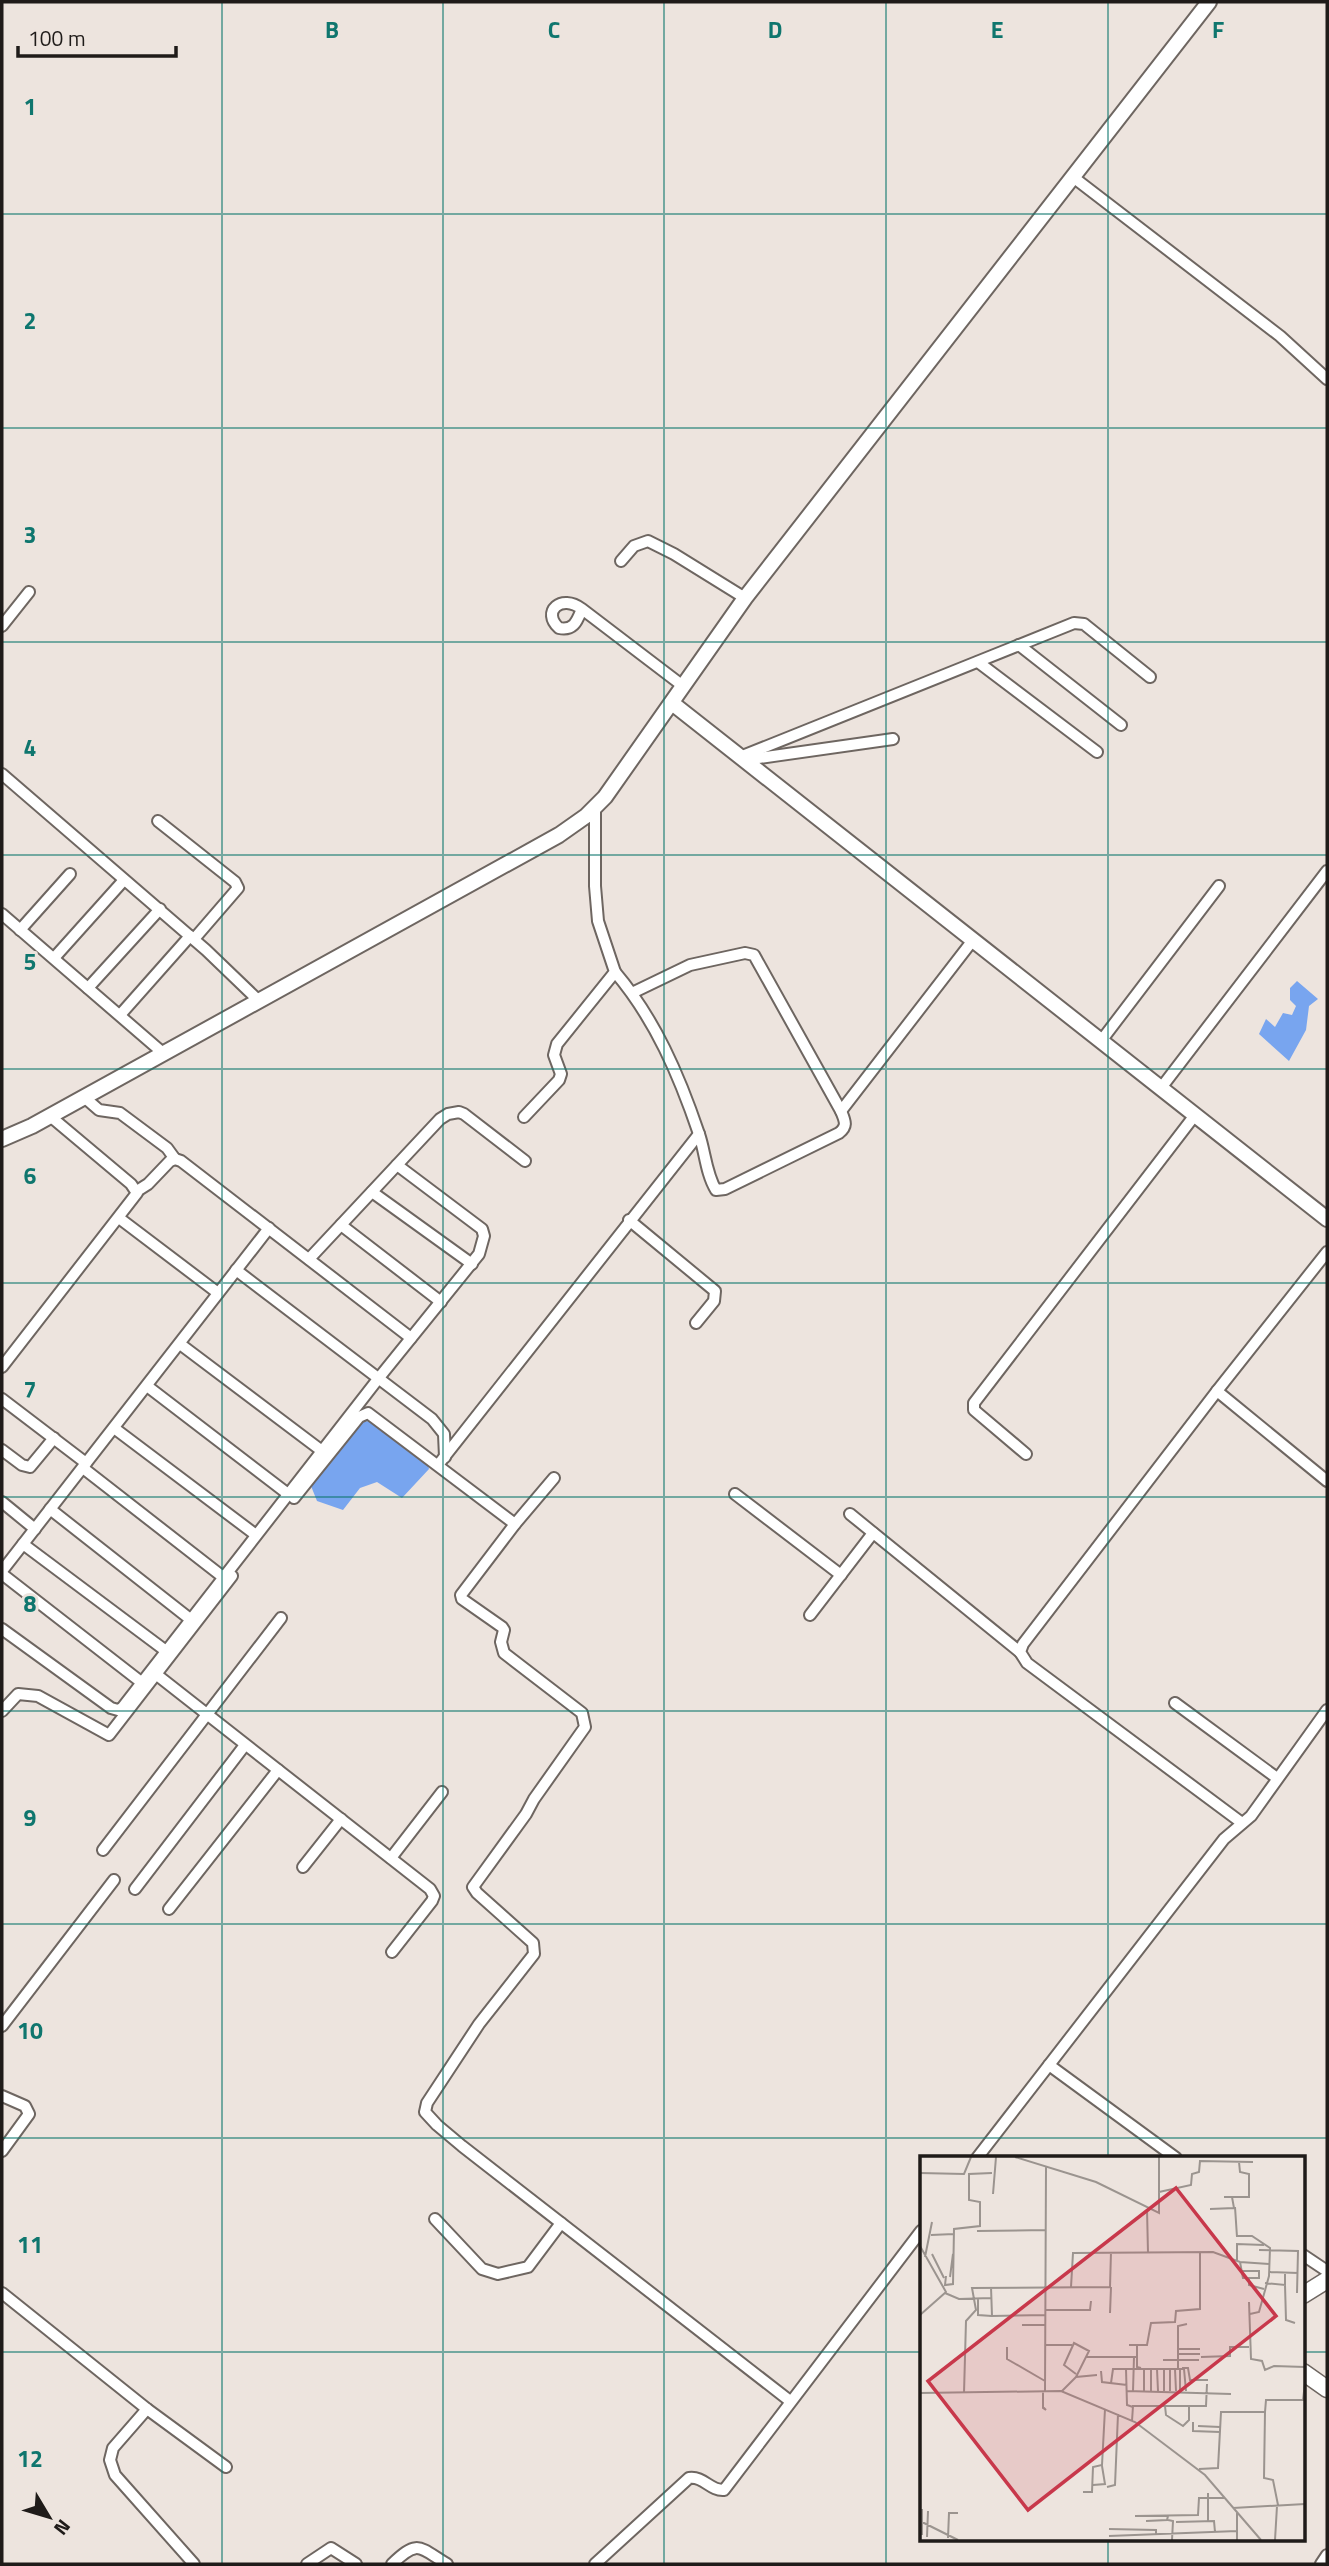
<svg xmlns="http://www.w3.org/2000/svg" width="1329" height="2566" viewBox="0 0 1329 2566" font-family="'Titillium Web',sans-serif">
<rect width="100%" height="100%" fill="#ede4de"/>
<!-- water -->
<g fill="#78a5ef">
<polygon points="1297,981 1318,999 1309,1006 1306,1030 1289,1061 1259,1034 1266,1019 1275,1027 1283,1013 1292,1015 1296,1006 1290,1000 1290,988"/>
<polygon points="379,1420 426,1457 429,1469 402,1498 377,1482 360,1488 343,1510 317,1501 311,1486 360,1422"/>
</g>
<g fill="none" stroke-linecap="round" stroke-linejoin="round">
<defs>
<g id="minor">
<polyline points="1073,177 1280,336 1327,379"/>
<polyline points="621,561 634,546 648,541 674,554 745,598"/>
<path d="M 582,609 C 577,621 574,631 559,628 C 541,612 561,593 582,609 L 683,686"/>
<polyline points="2,626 29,592"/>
<polyline points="1019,645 1121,725"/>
<polyline points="978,662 1097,752"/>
<polyline points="740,757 1074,623 1084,624 1150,677"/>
<polyline points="745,760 893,739"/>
<polyline points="2,774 206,950 258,1000"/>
<polyline points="158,821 235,882 238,888 194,939"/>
<polyline points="2,914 163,1053"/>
<polyline points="20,930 70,874"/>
<polyline points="54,958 124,880"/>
<path d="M 615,972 C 655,1019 679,1075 699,1134 C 705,1151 706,1174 716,1190 L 725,1189 L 839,1133 C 848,1126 845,1121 841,1111 L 754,955 L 745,953 L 690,965 L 632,993"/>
<polyline points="88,988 160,909"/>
<polyline points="120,1015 190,936"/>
<polyline points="1101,1041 1219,886"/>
<polyline points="1161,1088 1327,871"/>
<polyline points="84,1097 99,1110 120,1113 167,1148 175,1159"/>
<polyline points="841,1111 973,940"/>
<polyline points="524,1117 559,1080 561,1074 554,1055 557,1044 615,972 598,921 595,886 595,809"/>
<polyline points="137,1191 148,1184 170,1161 175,1159 181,1161 411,1338"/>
<polyline points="372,1192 472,1264"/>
<polyline points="119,1218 218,1293"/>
<polyline points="629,1220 715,1291 714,1301 696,1323"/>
<polyline points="341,1225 441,1302"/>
<polyline points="309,1259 440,1119 448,1114 459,1112 464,1114 525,1161"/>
<polyline points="236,1270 432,1419 444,1434 445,1457"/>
<polyline points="180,1344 322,1451"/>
<polyline points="2,1367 137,1193 131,1184 50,1116"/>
<polyline points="147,1386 288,1494"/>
<polyline points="1217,1391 1327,1481"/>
<polyline points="2,1399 86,1463"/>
<polyline points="114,1428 256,1535"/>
<polyline points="2,1450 22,1465 30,1467 54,1438"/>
<polyline points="1026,1454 974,1410 974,1403 1195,1115"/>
<polyline points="438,1465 699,1134"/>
<polyline points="83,1468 223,1577"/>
<polyline points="554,1478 515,1524 461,1595 462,1599 502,1627 504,1630 501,1642 504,1653 582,1713 585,1727 534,1799 526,1814 473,1887 477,1893 533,1943 534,1954 479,2024 427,2103 425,2112 437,2125 462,2146 790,2401"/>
<polyline points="735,1494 841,1575"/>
<polyline points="294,1498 359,1417 368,1413 515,1524"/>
<polyline points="2,1502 35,1529"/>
<polyline points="50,1509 190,1619"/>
<polyline points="850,1514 1020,1652"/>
<polyline points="23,1544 166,1651"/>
<polyline points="2,1571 269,1228"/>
<polyline points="2,1574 141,1682"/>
<polyline points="810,1615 873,1533"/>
<polyline points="2,1629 111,1708 118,1710 122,1708 378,1379 479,1254 484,1236 482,1229 397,1165"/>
<polyline points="157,1675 430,1889 434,1896 432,1901 392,1952"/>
<polyline points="1175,1703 1277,1778"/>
<polyline points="2,1711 18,1694 38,1696 109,1735 232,1576"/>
<polyline points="1242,1823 1027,1663 1020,1652 1023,1644 1217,1391 1327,1252"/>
<polyline points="103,1850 281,1618"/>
<polyline points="391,1858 442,1792"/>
<polyline points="303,1867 341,1819"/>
<polyline points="135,1889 245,1745"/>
<polyline points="169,1909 278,1770"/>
<polyline points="2,2026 114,1880"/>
<polyline points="1049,2065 1176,2158"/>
<polyline points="2,2096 25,2106 29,2114 2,2151"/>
<polyline points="977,2158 1224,1839 1251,1816 1327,1710"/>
<polyline points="435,2219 482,2269 498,2274 528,2267 561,2223"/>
<polyline points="1303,2255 1327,2271"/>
<polyline points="2,2293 147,2409 226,2467"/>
<polyline points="147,2409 113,2448 110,2460 115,2475 194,2564"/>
<polyline points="307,2564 331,2548 356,2564"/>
<path d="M 392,2564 C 418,2539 419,2547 447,2564"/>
<path d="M 595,2564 L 689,2478 C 704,2476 710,2491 724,2490 L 921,2231"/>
<polyline points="1321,2564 1327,2555"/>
</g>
<g id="tertiary">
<polyline points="672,703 1327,1219"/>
<polyline points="2,1139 32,1126 559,835 586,816 605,797 745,598 1209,2"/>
</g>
<g id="secondary">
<polyline points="1303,2295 1327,2280"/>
<polyline points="1303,2372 1327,2389"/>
</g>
</defs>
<!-- minor casing -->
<use href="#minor" stroke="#6e6661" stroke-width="14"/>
<!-- tertiary casing -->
<use href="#tertiary" stroke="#6e6661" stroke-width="18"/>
<!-- secondary casing -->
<use href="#secondary" stroke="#6e6661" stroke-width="19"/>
<!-- minor -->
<use href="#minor" stroke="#fff" stroke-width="10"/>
<!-- tertiary -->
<use href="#tertiary" stroke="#fff" stroke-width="14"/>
<!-- secondary -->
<use href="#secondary" stroke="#fff" stroke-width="16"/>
</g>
<!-- grid -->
<path fill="none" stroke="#0f766e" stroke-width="2" stroke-opacity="0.55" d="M 222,2 L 222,2564M 443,2 L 443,2564M 664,2 L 664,2564M 886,2 L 886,2564M 1108,2 L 1108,2158M 2,214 L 1327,214M 2,428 L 1327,428M 2,642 L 1327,642M 2,855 L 1327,855M 2,1069 L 1327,1069M 2,1283 L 1327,1283M 2,1497 L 1327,1497M 2,1711 L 1327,1711M 2,1924 L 1327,1924M 2,2138 L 1327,2138M 2,2352 L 921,2352M 1303,2352 L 1327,2352M 1108,2540 L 1108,2564"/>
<!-- overview -->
<g transform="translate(920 2156)">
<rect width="385" height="385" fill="#ede4de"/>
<path fill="none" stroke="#9b948f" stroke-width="2" d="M 95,1 L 176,26 L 239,57 L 239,1M 0,17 L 44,18 L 51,1M 239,36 L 271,29 L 272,18 L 279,16 L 280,5 L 333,6M 73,38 L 76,1M 304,41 L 329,41 L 329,18 L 320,16 L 319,6M 315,51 L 317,81M 227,53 L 228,97M 290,53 L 314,52 L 312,41M 57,75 L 126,74M 11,79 L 34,78M 317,80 L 332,80 L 350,92 L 349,120 L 339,156 L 330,158M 0,90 L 26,136 L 0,159M 339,94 L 378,95 L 377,137M 12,98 L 24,122M 5,101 L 12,66M 317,104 L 317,88 L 344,89M 320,106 L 323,122 L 339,122 L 339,115 L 322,115M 349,116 L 378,117M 26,120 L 25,129 L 33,128 L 34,73 L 60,70 L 60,46 L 49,44 L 49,18 L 72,17M 30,121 L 33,98M 329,123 L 329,129 L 344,133M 345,127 L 365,129 L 365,117M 365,129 L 366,164 L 375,167M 71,131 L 72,160 L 126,159M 151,131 L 153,97 L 293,96 L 320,106 L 349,108M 25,137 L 39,143 L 71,142M 58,142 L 58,159 L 72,160M 329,146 L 331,203 L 342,205 L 345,214 L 354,210 L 385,211M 126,154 L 170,154 L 171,145M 190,157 L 191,131M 102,169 L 125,169M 126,189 L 152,189M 209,189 L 227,189 L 231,167 L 255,166 L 256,155 L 280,153 L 280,96M 217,189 L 217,211 L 221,212M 87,191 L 87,203 L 125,225M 258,193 L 280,193M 258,198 L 280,198M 166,201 L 217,201M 281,201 L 310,200 L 310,191 L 329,191M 243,204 L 279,204M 258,212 L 258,170 L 267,168M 262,212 L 268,212 L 270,224 L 288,224M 206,213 L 207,249 L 213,251M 224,213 L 224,235M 231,213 L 231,235M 237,213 L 238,235M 244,213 L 244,235M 255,213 L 256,235M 260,213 L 260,235M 181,215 L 182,226 L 207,229M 156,221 L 169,195 L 154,187 L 144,209 L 156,218M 191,227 L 193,213 L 264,213 L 266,235M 142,235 L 156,221 L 177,219M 207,235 L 311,238M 213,235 L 214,201M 250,235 L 250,213M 123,236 L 123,252 L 126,254 L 123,251M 125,236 L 126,11M 0,237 L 141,235 L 215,266 L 285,319 L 341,384M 44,237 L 46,165 L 56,154 L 52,132 L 190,131 L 191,96M 245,250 L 246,259 L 263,270 L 269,264 L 269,250M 345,256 L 344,322 L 353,324 L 358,349M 212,265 L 213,250 L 286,250 L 287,228M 273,266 L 273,275 L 300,276M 278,270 L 300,271M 279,313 L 298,312 L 301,256 L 345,256 L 346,244 L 383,244 L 385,227M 173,329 L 185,328 L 182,310M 187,331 L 195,329 L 198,258M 163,336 L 172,336 L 173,311 L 182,309 L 185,253M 288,337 L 288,365M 313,352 L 385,348M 2,353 L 2,379M 317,356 L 317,384M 215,360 L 278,359 L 279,342 L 305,342M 248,364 L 253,365 L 252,384M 0,365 L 38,384M 226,365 L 247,364 L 248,360M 256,366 L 294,365 L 295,376M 189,373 L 236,374 L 236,380M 189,380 L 317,375M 7,381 L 8,355M 28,382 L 29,357 L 38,357M 355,384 L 357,350"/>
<path fill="#c8384b" fill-opacity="0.15" stroke="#c8384b" stroke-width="3.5" d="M 256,32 L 356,160 L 108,354 L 8,225 Z"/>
<rect width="385" height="385" fill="none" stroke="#1f1b19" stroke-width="3.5"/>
</g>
<g font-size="23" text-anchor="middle" font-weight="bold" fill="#0f766e" stroke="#ede4de" stroke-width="6" stroke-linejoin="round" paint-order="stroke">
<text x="332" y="38">B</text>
<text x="554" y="38">C</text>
<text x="775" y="38">D</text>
<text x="997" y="38">E</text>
<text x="1218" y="38">F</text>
<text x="30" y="115">1</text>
<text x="30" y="329">2</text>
<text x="30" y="543">3</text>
<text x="30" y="756">4</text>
<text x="30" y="970">5</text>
<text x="30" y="1184">6</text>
<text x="30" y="1398">7</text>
<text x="30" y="1612">8</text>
<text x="30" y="1826">9</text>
<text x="30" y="2039">10</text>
<text x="30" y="2253">11</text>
<text x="30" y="2467">12</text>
</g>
<!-- border -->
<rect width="1329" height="2566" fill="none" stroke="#1f1b19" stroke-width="7"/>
<!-- north arrow -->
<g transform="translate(49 2517) rotate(128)" stroke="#ede4de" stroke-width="5" paint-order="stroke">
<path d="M0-5L12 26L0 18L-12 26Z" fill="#1f1b19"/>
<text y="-10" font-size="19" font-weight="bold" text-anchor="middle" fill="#1f1b19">N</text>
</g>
<!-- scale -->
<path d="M18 46v10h158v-10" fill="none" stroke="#1f1b19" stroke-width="3.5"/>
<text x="28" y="46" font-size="21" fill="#1f1b19" stroke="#ede4de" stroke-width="5" paint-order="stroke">100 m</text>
</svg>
